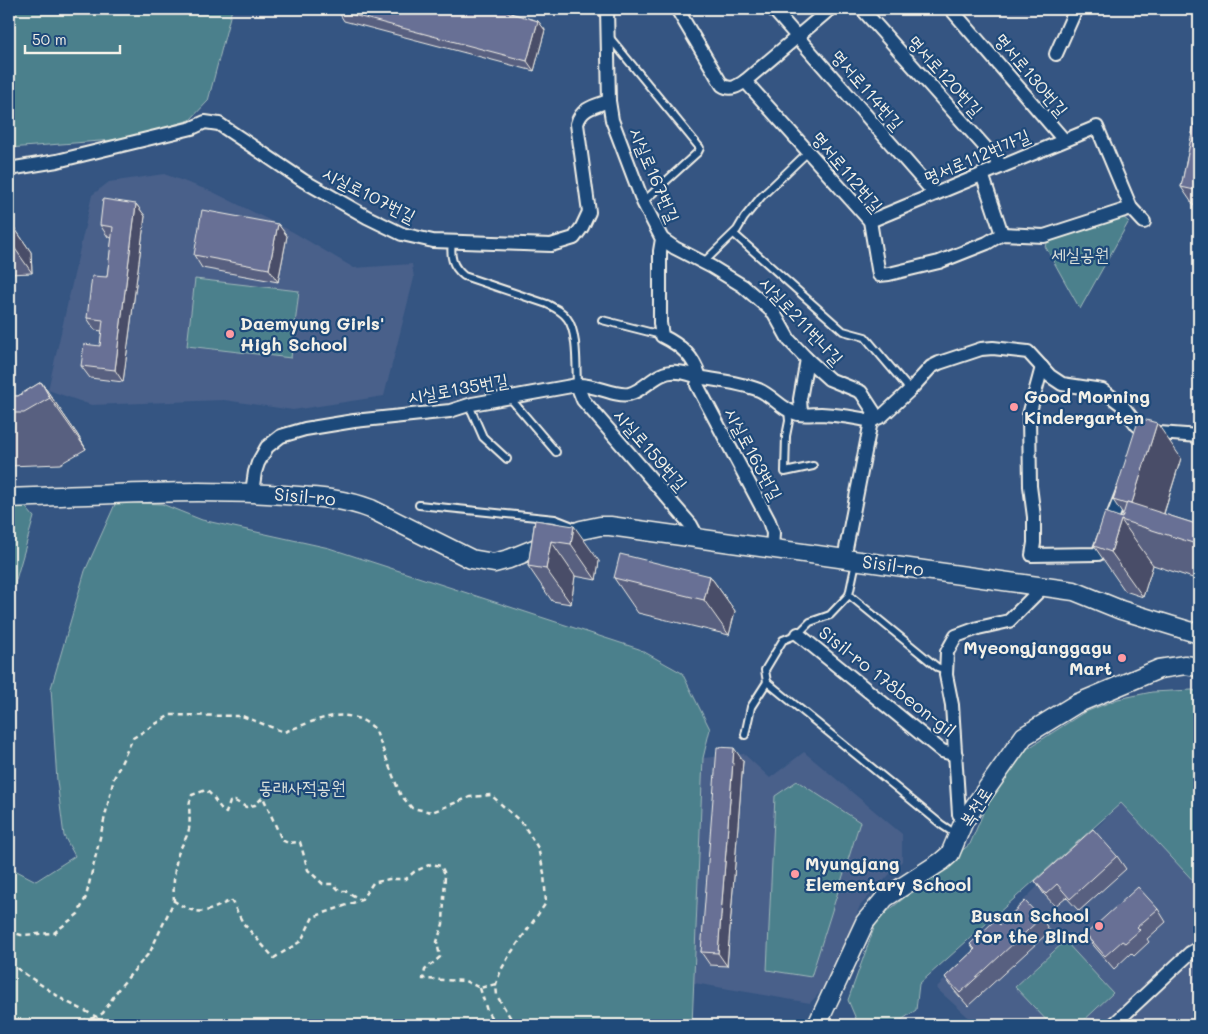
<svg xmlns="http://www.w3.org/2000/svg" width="1208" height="1034" viewBox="0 0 1208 1034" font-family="Mali,'Poor Story',sans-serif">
<rect width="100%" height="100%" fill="#355582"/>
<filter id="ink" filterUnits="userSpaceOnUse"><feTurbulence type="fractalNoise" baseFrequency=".02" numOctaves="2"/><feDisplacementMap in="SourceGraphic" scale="10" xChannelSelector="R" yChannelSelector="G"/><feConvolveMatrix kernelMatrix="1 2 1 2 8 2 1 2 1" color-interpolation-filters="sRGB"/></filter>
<g filter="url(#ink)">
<!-- built -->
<g fill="#48608a">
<polygon points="164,174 213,192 293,232 354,268 412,264 414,278 384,396 293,410 224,400 91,405 48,390 92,195 109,182"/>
<polygon points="804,752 902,834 902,861 860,906 829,983 810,1003 694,983 703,758 744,754 770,778"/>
<polygon points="1121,803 1198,886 1199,891 1199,1025 977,1025 936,988"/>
</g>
<!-- green -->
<g fill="#4c808c" stroke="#a0b8ba">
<polygon points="9,9 232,9 208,101 190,120 126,139 9,148"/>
<polygon points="1122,216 1129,222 1128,223 1080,309 1045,246 1052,237"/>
<polygon points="195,279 299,291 291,358 187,346"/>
<polygon points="116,502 162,504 202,520 329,548 639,649 682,673 710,729 703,758 692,1025 9,1025 9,867 36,881 75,856 64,836 57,781 51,688 85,571"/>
<polygon points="22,503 34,517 9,604 9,504"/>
<polygon points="1192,690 1199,692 1199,891 1198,886 1121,803 919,984 916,1010 894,1025 874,1025 856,1019 848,1000 877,920 970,844 987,804 1027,749 1083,713 1118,699 1152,692"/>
<polygon points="797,781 860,822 811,977 767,970 775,796"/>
<polygon points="1065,941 1113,993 1079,1025 1051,1025 1015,987"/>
</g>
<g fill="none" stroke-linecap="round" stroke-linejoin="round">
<defs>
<g id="lane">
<polyline points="610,38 700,148 698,152 643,202"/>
<polyline points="734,234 843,331 865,337 910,390"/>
<path d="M 452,242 C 450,257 452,266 464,276 L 547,304 C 555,308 562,311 567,318 C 578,332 576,367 577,385"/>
<polyline points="704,262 737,230 744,218 761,197 808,152"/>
<polyline points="602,320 661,335"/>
<polyline points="510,398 556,452"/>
<polyline points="469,405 483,437 507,459"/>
<polyline points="788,410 789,421 786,436 785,472 813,466"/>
<polyline points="419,505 555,519 578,528"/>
<polyline points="849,595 937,667 946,670"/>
<polyline points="767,682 942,825 957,835"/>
<polyline points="745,735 751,707 767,682 765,670 783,640 798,634 810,622 830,615 849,595 856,562"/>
</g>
<g id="street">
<path d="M 607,9 L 609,101 L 612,120 L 643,202 L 662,239 L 660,251 L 660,323 L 662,336 C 682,346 693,356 700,377"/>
<path d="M 677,9 L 722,85 C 731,91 738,86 745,81 L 870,221 L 879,275 L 889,274 L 939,262 L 987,243 L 1002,234 L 1044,236 L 1131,208"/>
<polyline points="773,9 935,194"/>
<polyline points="862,9 1002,166"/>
<polyline points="951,9 1064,140"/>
<polyline points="1056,54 1076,9"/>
<polyline points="745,81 830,9"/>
<path d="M 9,169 L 57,161 L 192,128 L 205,122 L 219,124 L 304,181 L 367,217 L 402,234 L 433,241 L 551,245 L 574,238 L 582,227 L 589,212 L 577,124 C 581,108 595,106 609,101"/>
<polyline points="982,174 1002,234"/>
<polyline points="870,221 1097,127 1131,208 1144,222"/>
<polyline points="662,239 675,248 712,267 743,286 774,313 789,340 807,359 829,379 861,392 874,412 871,421"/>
<polyline points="1042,367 1029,415 1030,486 1034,517 1034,543 1032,555 1098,554 1123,491"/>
<polyline points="700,377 697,385 769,521 773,533 772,549"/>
<polyline points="577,385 583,400 691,525 698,538"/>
<polyline points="801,414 800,399 807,359"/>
<polyline points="871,421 882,416 910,390 931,367 939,363 981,349 993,348 1028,352 1050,376 1062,384 1102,390 1109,395 1121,404 1137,425 1146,432 1199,436"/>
<path d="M 252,492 L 255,472 L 258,463 L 267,447 L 281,436 L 305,429 L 354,421 L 450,411 L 472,404 L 577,385 C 595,384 615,397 629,394 C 646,390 656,370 677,372 C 686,372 694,376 703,378 C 722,381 741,383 759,390 C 773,396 783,411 798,414 C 805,415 814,414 821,414 C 838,415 854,417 871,421 L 844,559"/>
<polyline points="798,634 942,751 956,755"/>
<polyline points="967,818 959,814 952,705 946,675 947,652 956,636 978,628 1009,621 1043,587"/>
<polyline points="1113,1025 1190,953 1199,948"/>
</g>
<g id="secondary">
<path d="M 9,498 C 101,495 194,488 285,495 C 315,497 343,498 371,509 L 471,559 L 494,563 L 509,559 L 581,530 L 600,526 L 610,526 L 1074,591 L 1121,610 L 1199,634"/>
<polyline points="817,1025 865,922 885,898 942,861 950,854 964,821 1024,736 1076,704 1159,669 1185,665 1199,667"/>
</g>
</defs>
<!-- lane casing -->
<use href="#lane" stroke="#f4f1e8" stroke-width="10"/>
<!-- street casing -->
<use href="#street" stroke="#f4f1e8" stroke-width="16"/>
<!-- secondary casing -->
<use href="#secondary" stroke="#f4f1e8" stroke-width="21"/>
<!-- path -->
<g stroke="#f4f1e8" stroke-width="2.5" stroke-dasharray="5 4" stroke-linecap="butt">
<path d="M 174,901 C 173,885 174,870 178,854 C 181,846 187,838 189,829 C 191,817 187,805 192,795 L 206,790 C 215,797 217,806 226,813 L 230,802 L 235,801 L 246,807 L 255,805 L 263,797 L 282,840 L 288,843 L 300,842 L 308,870 L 323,884 L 333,884 L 340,891 L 346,891 L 361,900"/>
<path d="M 9,931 L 21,935 L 54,933 L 78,914 L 86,897 L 114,778 L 133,738 L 170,715 L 242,716 L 284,732 C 316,721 346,703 375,729 L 400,794 L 412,808 L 432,812 L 470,797 L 491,795 L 523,824 L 538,848 L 544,873 L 546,903 L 509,956 L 501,970 L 496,984 L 497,996 L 515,1025"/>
<path d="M 9,963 L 65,1001 L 97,1017 L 103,1013 L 119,988 L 150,952 L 174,901 C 199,917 206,913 231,900 L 243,923 L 274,958 L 301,941 L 313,917 L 361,900 L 373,883 L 389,879 L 406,879 L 414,872 L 431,864 L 441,866 L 445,874 L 443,924 L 437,942 L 440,957 L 425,970 L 423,979 L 465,981 L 480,988 L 496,984"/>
<polyline points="480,988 487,1011 496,1025"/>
<polyline points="64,1025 97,1017 101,1025"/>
</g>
<!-- lane -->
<use href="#lane" stroke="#1f4a7a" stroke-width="6"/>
<!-- street -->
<use href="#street" stroke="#1f4a7a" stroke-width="12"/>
<!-- secondary -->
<use href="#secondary" stroke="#1f4a7a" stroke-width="18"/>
</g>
<!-- wall -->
<g fill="#596080" stroke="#f4f1e8">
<polygon points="338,11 512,14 538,21 545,30 534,71 344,21"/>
<polygon points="1199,100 1199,207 1194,206 1181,187"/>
<polygon points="136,204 145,216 123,382 90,378 81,366 100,346 102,331 95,330 87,318 107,277 112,238 108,237 100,225"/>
<polygon points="9,220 31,252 32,273 9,274"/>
<polygon points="278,224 287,236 278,282 202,268 194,255"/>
<polygon points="41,382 77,434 86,449 60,464 9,466 9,396 18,396"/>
<polygon points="1181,458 1164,514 1199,525 1199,580 1153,565 1143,597 1125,591 1094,546 1122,518 1123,515 1113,500"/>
<polygon points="535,520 599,561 596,580 575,576 571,604 552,601 528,566"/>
<polygon points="710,576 735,611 729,635 638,613 614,578"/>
<polygon points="743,761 727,966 710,965 701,952"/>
<polygon points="1117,856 1126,869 1079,911 1066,897 1055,906 1044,894 1035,881"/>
<polygon points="1158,909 1166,922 1147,939 1149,942 1134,956 1131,953 1114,969 1094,946 1086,934"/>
<polygon points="1041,918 1050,931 968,1006 954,990 945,977 974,950 970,944 1000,925"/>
</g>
<!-- shaded-wall -->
<g fill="#494e68" stroke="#f4f1e8">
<polygon points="504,9 513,9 510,21 504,11"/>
<polygon points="538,21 545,30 534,71 527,61"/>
<polygon points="136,204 145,216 123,382 115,370"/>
<polygon points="9,220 31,252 32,273 9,240"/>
<polygon points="278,224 287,236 278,282 269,269"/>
<polygon points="41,382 77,434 86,449 50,398"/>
<polygon points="1157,423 1181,458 1158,532 1131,506"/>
<polygon points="1121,520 1153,565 1143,597 1111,552"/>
<polygon points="574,526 599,561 596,580 571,544"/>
<polygon points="551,541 575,576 571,604 546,569"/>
<polygon points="710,576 735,611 729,635 704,600"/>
<polygon points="734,748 743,761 727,966 718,953"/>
</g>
<!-- building -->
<g fill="#687095" stroke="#f4f1e8">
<polygon points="338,9 504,9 504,11 538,21 527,61 338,11"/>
<polygon points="1199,100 1199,191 1181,187"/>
<polygon points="103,199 136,204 115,370 81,366 84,344 100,346 103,320 87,318 92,276 107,277 113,227 100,225"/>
<polygon points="202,210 278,224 269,269 194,255"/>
<polygon points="41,382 50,398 24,413 9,413 9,396 18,396"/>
<polygon points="1139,418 1157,423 1132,503 1127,502 1126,504 1113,500"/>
<polygon points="1127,502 1199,525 1199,545 1121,520 1111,552 1094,546 1105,512 1122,518"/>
<polygon points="535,520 574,526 571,544 551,541 546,569 528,566"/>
<polygon points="620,554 710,576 704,600 614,578"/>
<polygon points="717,747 734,748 718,953 701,952"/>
<polygon points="1093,829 1117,856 1070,899 1057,884 1046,894 1035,881"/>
<polygon points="1138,887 1158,909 1137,927 1140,930 1125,943 1122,941 1105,956 1086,934"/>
<polygon points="1025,901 1041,918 960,993 945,977 975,949 970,944 995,920 1000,925"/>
<polygon points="1199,1004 1199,1011 1196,1008"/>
</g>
</g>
<!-- markers -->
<g fill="#ff9aa2" stroke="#1f4a7a" stroke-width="2">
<circle cx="230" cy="334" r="5"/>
<circle cx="1014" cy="407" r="5"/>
<circle cx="1122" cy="658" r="5"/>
<circle cx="795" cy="874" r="5"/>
<circle cx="1099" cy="926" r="5"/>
</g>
<g text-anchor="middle" stroke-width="4.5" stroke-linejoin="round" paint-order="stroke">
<!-- street labels -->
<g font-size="18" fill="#f4f1e8" stroke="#1f4a7a">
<text transform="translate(1031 75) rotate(50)" y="6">명서로130번길</text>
<text transform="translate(945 76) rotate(48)" y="6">명서로120번길</text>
<text transform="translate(867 90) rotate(49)" y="6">명서로114번길</text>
<text transform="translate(977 157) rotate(-23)" y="6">명서로112번가길</text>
<text transform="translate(847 172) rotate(50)" y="6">명서로112번길</text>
<text transform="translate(654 175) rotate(67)" y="6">시실로167번길</text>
<text transform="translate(369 195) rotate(27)" y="6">시실로107번길</text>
<text transform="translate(801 321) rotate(47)" y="6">시실로211번나길</text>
<text transform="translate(458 389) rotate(-10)" y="6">시실로135번길</text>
<text transform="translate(650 450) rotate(49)" y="6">시실로159번길</text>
<text transform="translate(753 454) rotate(62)" y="6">시실로163번길</text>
<text transform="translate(305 497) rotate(5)" y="6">Sisil-ro</text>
<text transform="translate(893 566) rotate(8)" y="6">Sisil-ro</text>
<text transform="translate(887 682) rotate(38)" y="6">Sisil-ro 178beon-gil</text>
<text transform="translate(976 807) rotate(-57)" y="6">복천로</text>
</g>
<!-- park labels -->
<g font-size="18" fill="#dbe0da" stroke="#1f4a7a">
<text x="1080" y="261">세실공원</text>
<text x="302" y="794">동래사적공원</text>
</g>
<!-- poi labels -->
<g font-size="18" font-weight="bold" fill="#f4f1e8" stroke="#1f4a7a" text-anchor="start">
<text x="240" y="330">Daemyung Girls'<tspan x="240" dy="21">High School</tspan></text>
<text x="1024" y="403">Good Morning<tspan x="1024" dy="21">Kindergarten</tspan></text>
<text x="1112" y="654" text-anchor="end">Myeongjanggagu<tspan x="1112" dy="21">Mart</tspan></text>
<text x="805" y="870">Myungjang<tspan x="805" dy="21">Elementary School</tspan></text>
<text x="1089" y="922" text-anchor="end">Busan School<tspan x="1089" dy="21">for the Blind</tspan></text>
</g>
</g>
<!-- margin -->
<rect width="1208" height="1034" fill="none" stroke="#1f4a7a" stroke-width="30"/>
<rect x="15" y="15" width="1178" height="1004" fill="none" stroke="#f4f1e8" stroke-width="2" filter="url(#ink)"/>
<!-- scale -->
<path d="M25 45v8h95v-8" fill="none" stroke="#f4f1e8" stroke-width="2.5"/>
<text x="32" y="45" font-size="15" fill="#f4f1e8" stroke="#1f4a7a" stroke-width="4" paint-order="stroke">50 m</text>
</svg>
